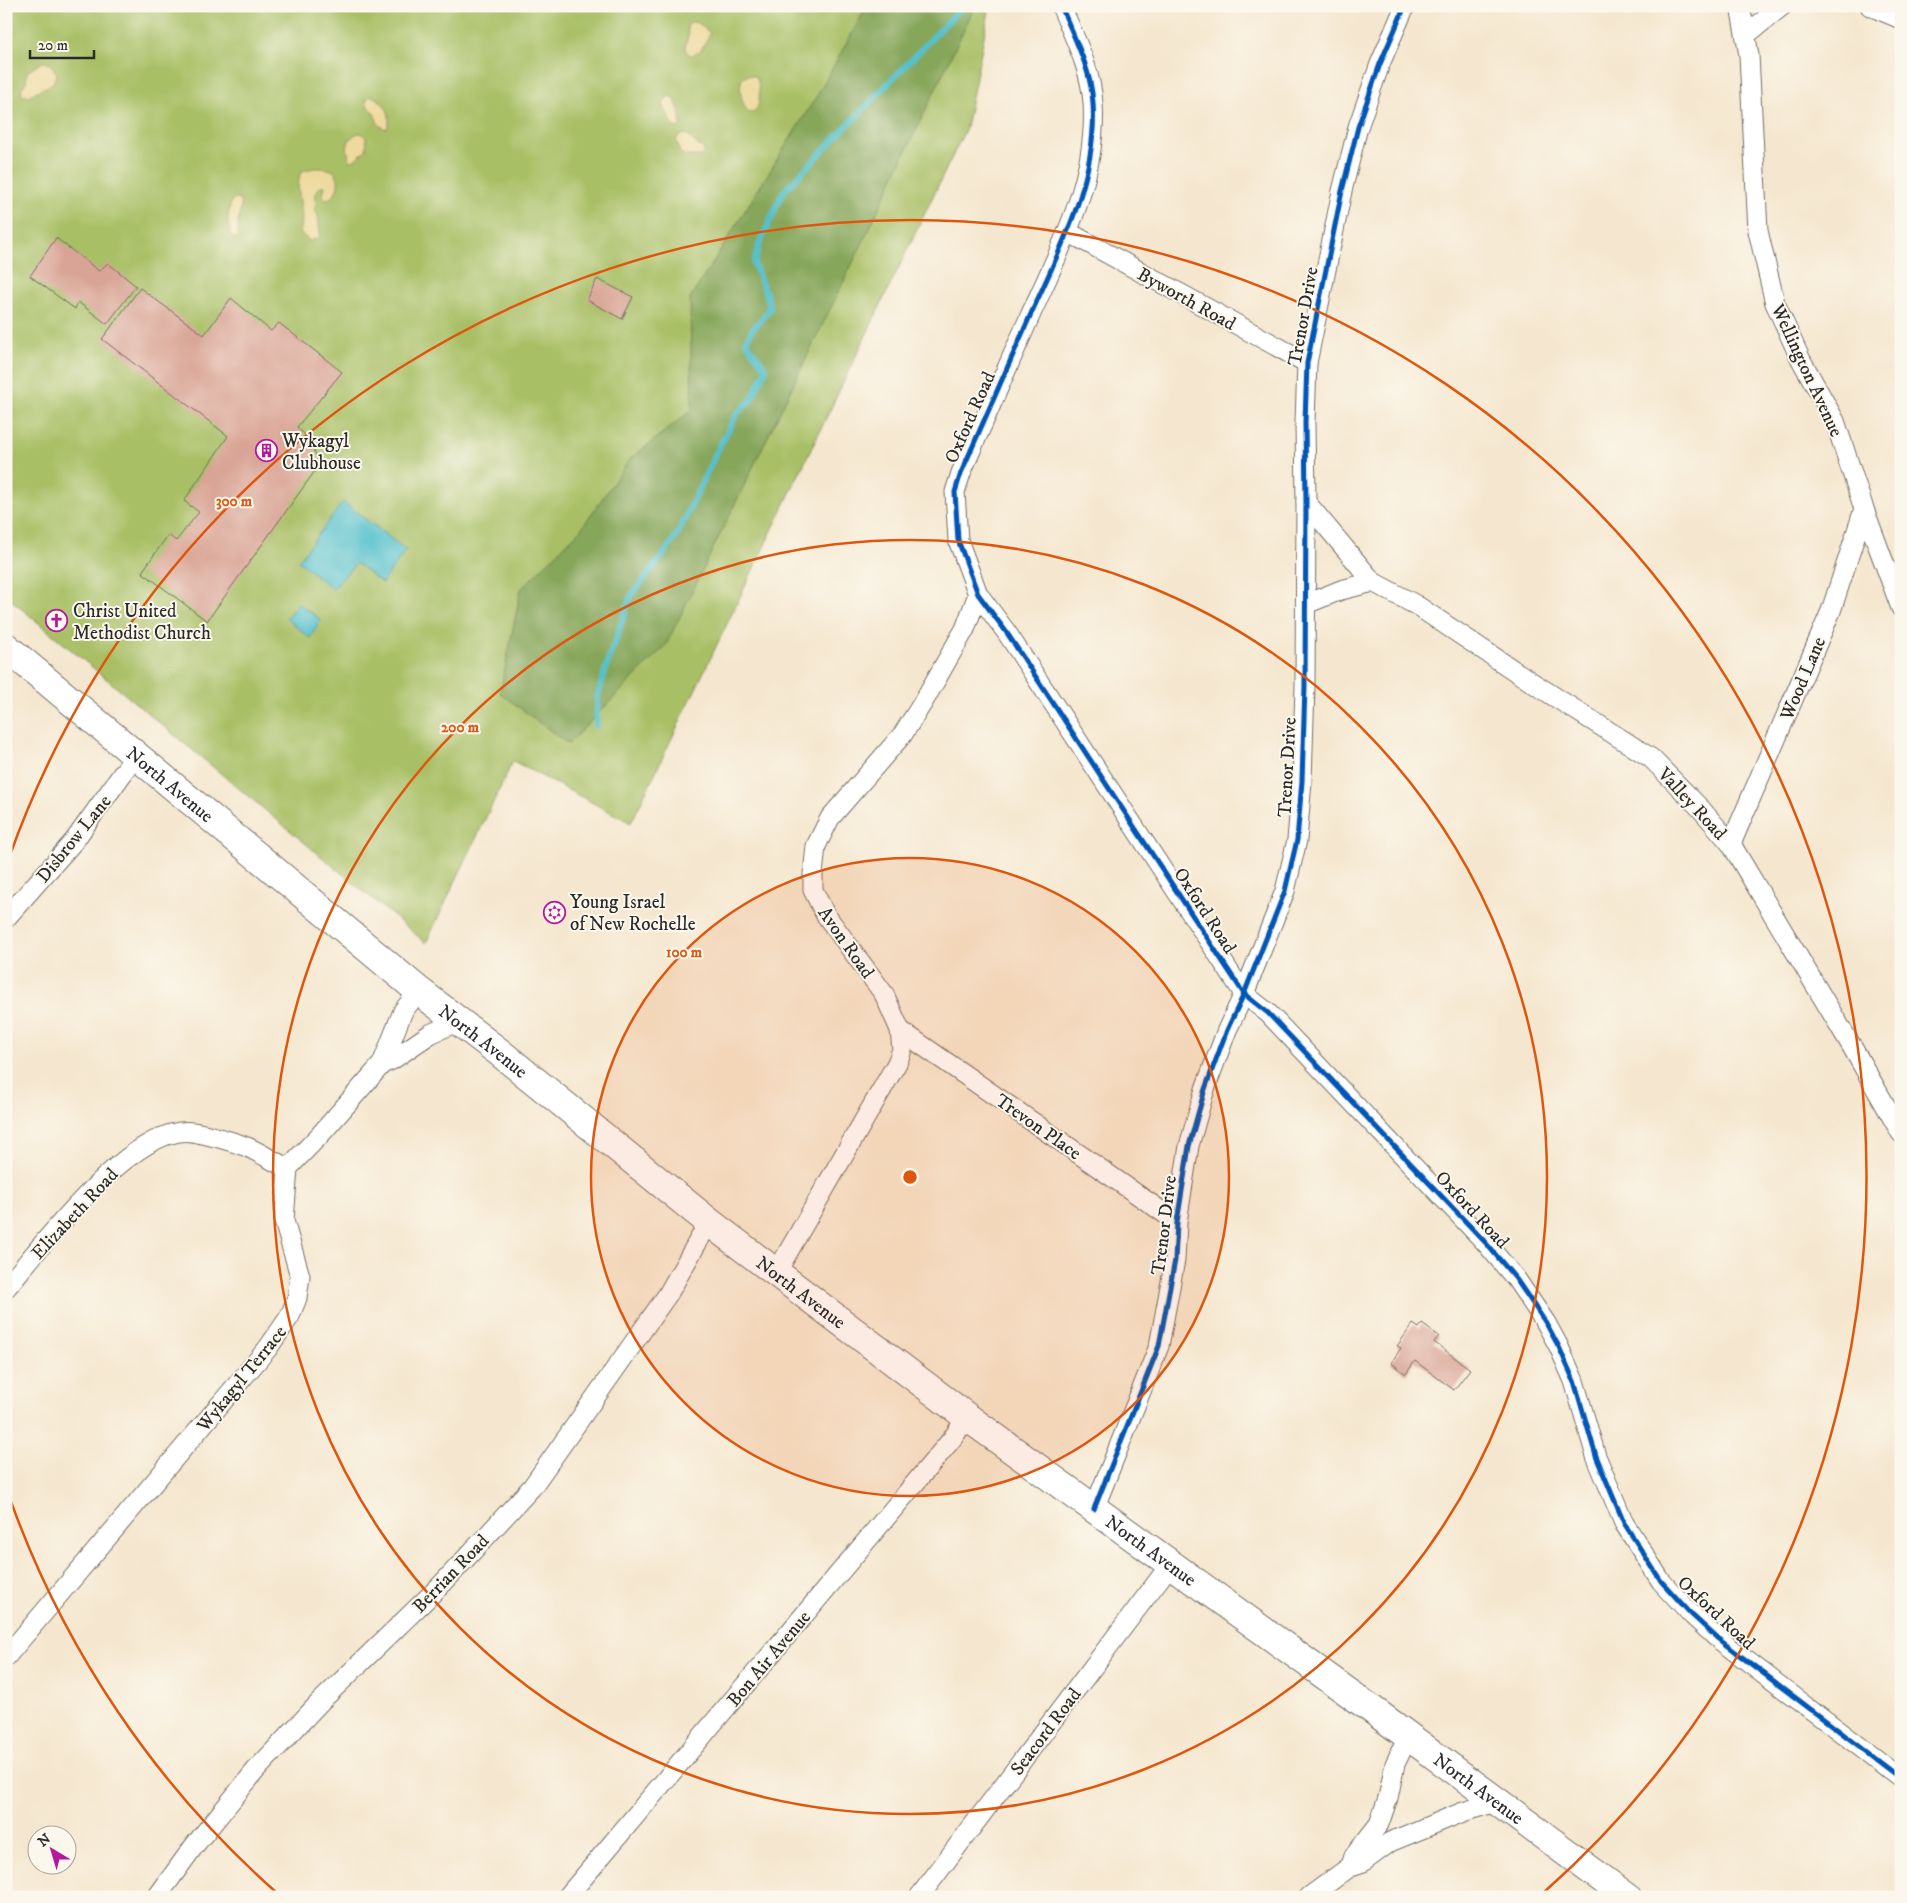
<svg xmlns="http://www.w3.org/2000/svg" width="1907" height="1903" viewBox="0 0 1907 1903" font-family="'IM FELL DW Pica',serif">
<rect width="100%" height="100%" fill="#fbf7ec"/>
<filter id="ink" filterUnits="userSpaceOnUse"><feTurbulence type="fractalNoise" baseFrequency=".02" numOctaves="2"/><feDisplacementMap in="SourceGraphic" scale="10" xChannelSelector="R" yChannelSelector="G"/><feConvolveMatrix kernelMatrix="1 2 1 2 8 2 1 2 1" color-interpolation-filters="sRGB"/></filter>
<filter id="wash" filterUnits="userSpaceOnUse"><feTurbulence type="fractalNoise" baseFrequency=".0096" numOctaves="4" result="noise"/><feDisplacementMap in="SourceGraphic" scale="20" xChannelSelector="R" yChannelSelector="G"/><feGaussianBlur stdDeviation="1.12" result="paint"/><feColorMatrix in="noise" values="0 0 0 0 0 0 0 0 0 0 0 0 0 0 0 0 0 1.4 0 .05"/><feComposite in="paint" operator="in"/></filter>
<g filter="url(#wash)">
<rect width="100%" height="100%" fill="#f5e7cf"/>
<!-- green -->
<polygon fill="#a8bf65" stroke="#6a7548" points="6,6 990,6 966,128 631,823 513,761 426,943 6,596"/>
<!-- forest -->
<polygon fill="#86a65a" stroke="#586842" points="867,6 975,6 860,248 666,645 568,744 500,693 521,589 581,529 630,459 692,410 690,299 818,94"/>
<!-- sand -->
<g fill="#eeda9e" stroke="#8c8264">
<path d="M 692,22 L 698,23 L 710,33 L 701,50 L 693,55 L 688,54 C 682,46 688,42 688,34 C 688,31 687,28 687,25 Z"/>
<path d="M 42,62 C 51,62 53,67 57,74 C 52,87 50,85 39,90 C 35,91 32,95 28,96 L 23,95 L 21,89 L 26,82 L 27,72 Z"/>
<path d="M 748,75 L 755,76 C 760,80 761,105 756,110 C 754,113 751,112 748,112 C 742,103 738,90 742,79 Z"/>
<path d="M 369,96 C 383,98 395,116 386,129 C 375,124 378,120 373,112 C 370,107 367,108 366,101 Z"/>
<path d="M 672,96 C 678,103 681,116 681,125 L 678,128 L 674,128 L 664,107 L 663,104 L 667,97 Z"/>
<path d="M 359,133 C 369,135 366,143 366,150 L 353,161 L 351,161 C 345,151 346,137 359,133 Z"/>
<polygon points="686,134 698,145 704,149 704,153 701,156 686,156 680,153 676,140 680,135"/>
<path d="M 314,168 C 320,168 328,168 333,171 C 343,178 337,199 326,199 L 323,196 L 325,186 L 322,185 L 316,191 L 315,210 L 318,216 L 320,235 L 316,239 L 309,241 L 300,233 C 307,212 292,187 302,171 Z"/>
<path d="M 232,199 L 239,199 L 241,206 L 238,223 L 238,236 L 235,239 L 230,235 C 229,226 226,217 230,209 L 230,205 Z"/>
</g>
<!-- water -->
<g fill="#54c1cd" stroke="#40767c">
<polygon points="343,502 406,550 382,583 356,563 333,589 298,561"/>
<polygon points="298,603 321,620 310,638 286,618"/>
</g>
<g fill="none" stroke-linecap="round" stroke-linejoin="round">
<!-- stream -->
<polyline stroke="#54c1cd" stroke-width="6" points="596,726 598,695 608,661 631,596 664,554 678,533 719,447 737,414 752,399 766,369 746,342 752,330 770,309 768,299 754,264 759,245 783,192 963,6"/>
</g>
<g id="blocks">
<!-- building -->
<g fill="#d9a495">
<polygon points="56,238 99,271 108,263 136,286 107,324 78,302 75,309 30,276"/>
<polygon points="597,279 633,297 622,319 587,300"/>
<polygon points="140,288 204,335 231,298 271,331 279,323 342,372 297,427 308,438 320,464 207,621 142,572 168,535 176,541 199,512 184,501 228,436 102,339"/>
<polygon points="1413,1324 1419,1328 1422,1324 1439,1336 1434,1342 1470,1369 1454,1390 1415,1361 1406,1374 1391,1363 1401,1348 1397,1346"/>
</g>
</g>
</g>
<g filter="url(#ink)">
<use href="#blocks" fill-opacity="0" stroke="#726d64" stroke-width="1"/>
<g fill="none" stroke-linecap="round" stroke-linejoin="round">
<defs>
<g id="street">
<path d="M 1061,6 C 1074,37 1091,69 1093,103 C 1098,179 1060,249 1030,316 C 1007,368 984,421 961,473 L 955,492 L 958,540 L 978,594 L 1007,633 L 1244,994 L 1268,1013 L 1485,1242 L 1516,1279 L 1546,1323 L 1559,1347 L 1574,1381 L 1596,1456 L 1624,1523 L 1661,1581 L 1692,1615 L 1717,1638 L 1901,1778"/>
<polyline points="1740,6 1749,55 1758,231 1775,303 1800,358 1835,421 1864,509 1901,608"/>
<polyline points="1870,6 1901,19"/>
<polyline points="1747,34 1782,6"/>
<polyline points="1068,232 1307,363"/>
<polyline points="1306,502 1373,582 1416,605 1533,683 1651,758 1701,809 1731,844 1851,1045 1901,1133"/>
<polyline points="1306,604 1341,590 1373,582"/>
<polyline points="1731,844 1831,611 1864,509"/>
<polyline points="6,918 74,841 136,755"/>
<polyline points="900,1030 1177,1222"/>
<polyline points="382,1064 392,1060 430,1034 459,1021"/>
<polyline points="776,1273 897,1063 902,1050 900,1030 884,994 825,914 813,890 813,874 816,846 830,818 903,734 922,704 965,629 978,594"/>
<path d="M 6,1288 C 41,1247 133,1123 193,1132 C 207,1134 234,1142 247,1147 C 261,1153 274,1162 288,1168"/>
<polyline points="1094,1509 1159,1346 1175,1260 1177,1222 1189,1146 1205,1089 1227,1030 1244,994 1285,891 1297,840 1302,781 1305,686 1306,502 1305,422 1307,363 1342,191 1358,127 1380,64 1405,6"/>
<polyline points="6,1657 268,1348 290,1316 297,1298 300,1276 284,1221 288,1168 320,1135 382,1064 403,1011 419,991"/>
<polyline points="1351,1866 1354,1856 1379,1824 1388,1798 1395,1764 1408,1737"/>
<polyline points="157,1897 194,1846 256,1770 321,1701 443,1583 532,1487 668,1294 709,1222"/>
<polyline points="567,1897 952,1439 967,1417"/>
<polyline points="919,1897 1170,1565"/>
<polyline points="1309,1897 1351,1866 1363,1862 1390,1842 1463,1812 1496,1802"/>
</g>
<g id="primary">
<path id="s1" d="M 6,647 L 419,991 L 499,1052 L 709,1222 L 967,1417 L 1370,1708 L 1627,1897"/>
</g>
</defs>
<!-- street casing -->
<use href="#street" stroke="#726d64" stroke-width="21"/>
<!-- primary casing -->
<use href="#primary" stroke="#726d64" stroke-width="30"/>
<!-- street -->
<use href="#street" stroke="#fff" stroke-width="19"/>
<!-- primary -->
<use href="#primary" stroke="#fff" stroke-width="28"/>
<defs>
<g id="cycleway">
<path d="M 1061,6 C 1074,37 1091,69 1093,103 C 1098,179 1060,249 1030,316 C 1007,368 984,421 961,473 L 955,492 L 958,540 L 978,594 L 1007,633 L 1244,994 L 1268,1013 L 1485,1242 L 1516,1279 L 1546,1323 L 1559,1347 L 1574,1381 L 1596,1456 L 1624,1523 L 1661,1581 L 1692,1615 L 1717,1638 L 1901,1778"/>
<polyline points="1094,1509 1159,1346 1175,1260 1177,1222 1189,1146 1205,1089 1227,1030 1244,994 1285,891 1297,840 1302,781 1305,686 1306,502 1305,422 1307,363 1342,191 1358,127 1380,64 1405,6"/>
</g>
</defs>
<!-- cycleway casing -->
<use href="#cycleway" stroke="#fbf7ec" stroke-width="8"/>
<!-- cycleway -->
<use href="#cycleway" stroke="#0057b8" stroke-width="5"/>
</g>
</g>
<!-- distance rings -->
<circle cx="910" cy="1177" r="319" fill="#df570e" fill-opacity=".12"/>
<g fill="none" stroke="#df570e" stroke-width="2.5">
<circle cx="910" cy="1177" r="319"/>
<circle cx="910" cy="1177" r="637"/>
<path d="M277 1893A956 956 0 0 1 9 1496M9 858A956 956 0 1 1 1543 1893"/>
</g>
<!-- icons -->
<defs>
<symbol id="building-ring" viewBox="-11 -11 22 22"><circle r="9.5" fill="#fbf7ec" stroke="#b5179e" stroke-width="1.5"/><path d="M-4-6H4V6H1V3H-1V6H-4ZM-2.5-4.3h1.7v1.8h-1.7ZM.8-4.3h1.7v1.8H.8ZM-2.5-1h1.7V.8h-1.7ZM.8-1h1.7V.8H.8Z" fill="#b5179e"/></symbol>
<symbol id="church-ring" viewBox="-11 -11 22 22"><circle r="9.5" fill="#fbf7ec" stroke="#b5179e" stroke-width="1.5"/><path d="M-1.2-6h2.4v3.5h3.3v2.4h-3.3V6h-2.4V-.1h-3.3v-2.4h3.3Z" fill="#b5179e"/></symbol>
<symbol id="synagogue-ring" viewBox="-11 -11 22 22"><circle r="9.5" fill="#fbf7ec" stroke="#b5179e" stroke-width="1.5"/><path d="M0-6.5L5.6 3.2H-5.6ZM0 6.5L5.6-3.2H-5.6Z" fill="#b5179e"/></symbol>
</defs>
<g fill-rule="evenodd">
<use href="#building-ring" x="254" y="438" width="25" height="25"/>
<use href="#church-ring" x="44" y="608" width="25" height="25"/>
<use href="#synagogue-ring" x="542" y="900" width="25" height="25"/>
</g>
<g text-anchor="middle" stroke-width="4" stroke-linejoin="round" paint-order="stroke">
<!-- street labels -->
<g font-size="19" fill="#2b2b2b" stroke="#fbf7ec">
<text transform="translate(1187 298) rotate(29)" y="7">Byworth Road</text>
<text transform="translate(1302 316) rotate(-80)" y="7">Trenor Drive</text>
<text transform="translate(1808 370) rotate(65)" y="7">Wellington Avenue</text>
<text transform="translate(969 417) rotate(-66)" y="7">Oxford Road</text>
<text transform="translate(1802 678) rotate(-67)" y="7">Wood Lane</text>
<text transform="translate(1286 767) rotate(-87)" y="7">Trenor Drive</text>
<text dy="7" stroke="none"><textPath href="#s1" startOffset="214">North Avenue</textPath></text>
<text transform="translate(1693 803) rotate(47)" y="7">Valley Road</text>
<text transform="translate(73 838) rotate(-51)" y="7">Disbrow Lane</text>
<text transform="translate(1206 910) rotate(57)" y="7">Oxford Road</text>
<text transform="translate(847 942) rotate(55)" y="7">Avon Road</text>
<text dy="7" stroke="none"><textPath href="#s1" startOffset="619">North Avenue</textPath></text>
<text transform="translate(1039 1126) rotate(35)" y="7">Trevon Place</text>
<text transform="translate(1473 1209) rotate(47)" y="7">Oxford Road</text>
<text transform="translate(74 1213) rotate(-47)" y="7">Elizabeth Road</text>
<text transform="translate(1163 1225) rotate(-83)" y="7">Trenor Drive</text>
<text dy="7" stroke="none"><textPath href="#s1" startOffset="1024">North Avenue</textPath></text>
<text transform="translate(241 1378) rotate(-51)" y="7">Wykagyl Terrace</text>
<text dy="7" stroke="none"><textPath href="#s1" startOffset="1459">North Avenue</textPath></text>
<text transform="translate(450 1573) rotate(-46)" y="7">Berrian Road</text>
<text transform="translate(1717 1612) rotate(43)" y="7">Oxford Road</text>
<text transform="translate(768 1658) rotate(-50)" y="7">Bon Air Avenue</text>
<text transform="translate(1045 1731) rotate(-53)" y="7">Seacord Road</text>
<text dy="7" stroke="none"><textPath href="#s1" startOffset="1864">North Avenue</textPath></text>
</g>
<!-- poi labels -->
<g font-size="19" fill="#2b2b2b" stroke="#fbf7ec" text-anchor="start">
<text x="282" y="447">Wykagyl<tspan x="282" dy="22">Clubhouse</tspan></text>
<text x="73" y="617">Christ United<tspan x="73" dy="22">Methodist Church</tspan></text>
<text x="570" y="908">Young Israel<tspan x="570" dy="22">of New Rochelle</tspan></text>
</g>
</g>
<circle cx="910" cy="1177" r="8" fill="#df570e" stroke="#fbf7ec" stroke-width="2.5"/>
<g font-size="15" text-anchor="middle" font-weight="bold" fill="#df570e" stroke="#fbf7ec" stroke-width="4" stroke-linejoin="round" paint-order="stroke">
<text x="234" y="506">300 m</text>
<text x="460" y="732">200 m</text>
<text x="684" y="957">100 m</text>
</g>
<!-- margin -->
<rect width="1907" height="1903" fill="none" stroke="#fbf7ec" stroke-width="25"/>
<!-- north arrow -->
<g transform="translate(52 1850) rotate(322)"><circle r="24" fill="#fbf7ec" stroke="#a8a59f"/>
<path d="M0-4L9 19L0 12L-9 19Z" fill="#b5179e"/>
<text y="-8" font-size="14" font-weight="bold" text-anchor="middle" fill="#2b2b2b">N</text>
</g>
<!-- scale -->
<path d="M30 50v8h64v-8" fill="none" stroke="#2b2b2b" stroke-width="2.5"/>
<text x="38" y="50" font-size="15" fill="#2b2b2b" stroke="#fbf7ec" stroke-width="4" paint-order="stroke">20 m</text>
</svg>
